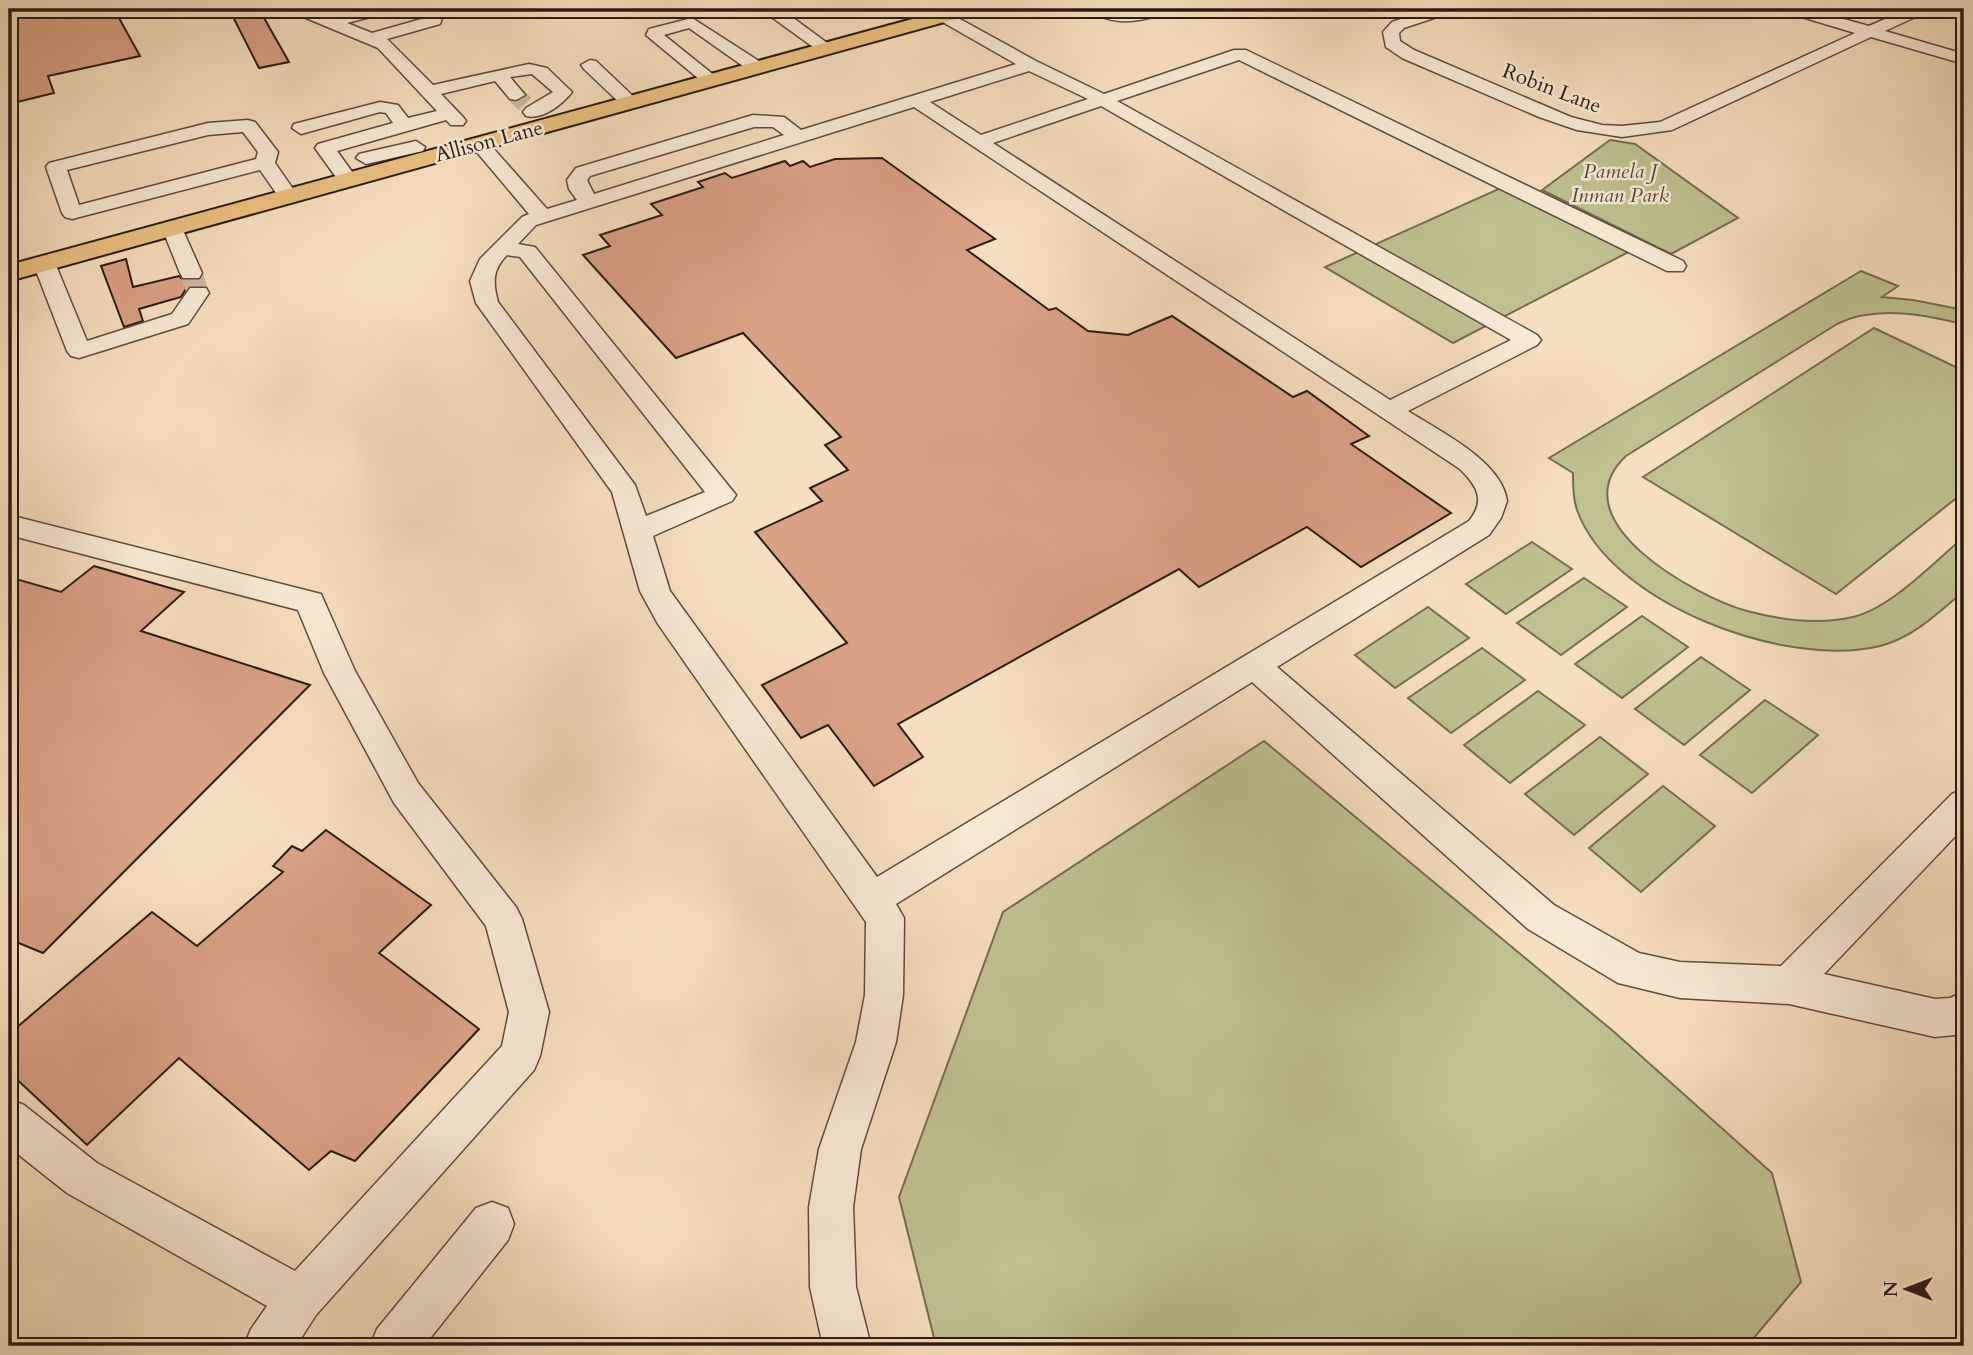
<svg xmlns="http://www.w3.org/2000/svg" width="1973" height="1355" viewBox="0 0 1973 1355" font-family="Cardo,serif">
<rect width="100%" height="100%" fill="#f6dfbe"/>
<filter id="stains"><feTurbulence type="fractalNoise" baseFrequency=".00286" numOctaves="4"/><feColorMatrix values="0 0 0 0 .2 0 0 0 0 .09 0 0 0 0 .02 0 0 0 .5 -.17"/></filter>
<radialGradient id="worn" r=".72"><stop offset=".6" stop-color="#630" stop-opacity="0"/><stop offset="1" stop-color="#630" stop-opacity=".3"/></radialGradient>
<!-- green -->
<g fill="#c0c18f" stroke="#756e51" stroke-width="2">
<polygon points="1610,140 1635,144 1738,218 1671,254 1542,190"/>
<polygon points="1514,182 1644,244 1453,343 1325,267"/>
<path d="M 1861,271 L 1898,286 L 1882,297 L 1913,300 L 1964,310 L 1964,325 C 1925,314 1875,305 1837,324 L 1626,456 C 1557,521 1697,597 1747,611 C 1781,620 1818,625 1853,617 C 1891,608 1933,563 1964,537 L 1964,591 C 1938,613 1914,637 1880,646 C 1788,669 1611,605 1577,510 C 1573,498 1573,486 1573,473 L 1549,458 Z"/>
<polygon points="1874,328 1964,371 1964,492 1836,594 1643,477"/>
<polygon points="1532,542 1572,569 1506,614 1466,584"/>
<polygon points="1584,578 1627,607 1561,655 1517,623"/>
<polygon points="1428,607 1469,638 1395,688 1355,655"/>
<polygon points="1642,616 1688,647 1622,698 1575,664"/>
<polygon points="1482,648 1525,680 1451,733 1408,698"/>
<polygon points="1701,657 1750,690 1684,745 1635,709"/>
<polygon points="1538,691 1585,725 1510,783 1464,745"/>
<polygon points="1765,700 1818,735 1752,793 1700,755"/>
<polygon points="1600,737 1648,774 1574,835 1525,794"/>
<polygon points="1264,741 1613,1031 1772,1173 1801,1282 1747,1346 936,1346 899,1197 1003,912"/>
<polygon points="1663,786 1715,826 1641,892 1589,848"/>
</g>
<!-- building -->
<g fill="#d9a184" stroke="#2a1b13" stroke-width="2">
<polygon points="9,9 114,9 140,56 48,76 54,93 9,104"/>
<polygon points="229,9 259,9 289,62 259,68"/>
<polygon points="882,158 995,239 967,250 1049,310 1056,308 1088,331 1128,335 1172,316 1293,397 1307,391 1369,436 1351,444 1451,513 1361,567 1307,527 1199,587 1179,569 898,724 923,757 874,786 828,725 801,738 762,685 847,643 755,532 822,501 810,488 848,470 825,445 841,437 743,333 676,358 583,255 610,246 600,235 662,215 651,204 703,187 698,182 725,173 732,178 785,161 790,166 803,161 810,167 835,159"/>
<polygon points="126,259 133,287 179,276 184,281 186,289 181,297 139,309 143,321 124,327 101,266"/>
<polygon points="94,566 184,592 141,631 310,685 43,953 9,939 9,577 61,592"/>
<polygon points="326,830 431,905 379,953 479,1029 355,1161 331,1151 309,1170 179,1058 87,1145 9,1072 9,1034 152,912 197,946 283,872 273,866 292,846 302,851"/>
</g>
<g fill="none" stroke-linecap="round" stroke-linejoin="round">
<!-- minor-tunnel-far1 -->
<polyline stroke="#cdb89c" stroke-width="18" stroke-dasharray="18 9" stroke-linecap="butt" points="516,95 525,104"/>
<!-- minor-tunnel -->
<polyline stroke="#cdb89c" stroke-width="22" stroke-dasharray="22 10" stroke-linecap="butt" points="191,273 198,293"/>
<defs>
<g id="minor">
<path d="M 299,9 L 315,9 L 332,17 L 366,9 L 392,9 L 390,12 L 347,23 L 372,33 L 425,18 L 417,9 L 434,9 L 442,18 L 440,24 L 387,39 L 433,85 L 529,64 L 547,68 L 572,92 C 562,105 542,120 526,116 L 523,112 L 526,108 L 553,92 L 532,74 L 510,77 L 525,95 L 516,100 L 510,99 L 495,81 L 441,94 L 463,117 L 466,121 L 463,125 L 451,125 L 446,120 L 337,151 L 358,180 L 355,184 L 341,184 L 315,148 L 318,144 L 393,123 L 386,113 L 380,112 L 301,134 L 292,128 L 294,124 L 380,102 L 398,105 L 408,118 L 437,111 L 378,48 L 306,18 Z"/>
<polygon points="765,9 781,9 834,48 832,52 820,52 766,13"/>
<path d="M 905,9 L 924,9 L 936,15 L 943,11 L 949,13 L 1036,61 L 1104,94 L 1234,50 L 1246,50 L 1683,261 L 1686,266 L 1683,271 L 1667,271 L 1239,60 L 1117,101 L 1537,335 L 1541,340 L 1537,345 L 1408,411 C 1439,431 1502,461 1507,501 L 1501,518 L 1489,535 L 1277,667 L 1554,905 L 1639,953 L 1680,962 L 1781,966 L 1952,794 L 1964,789 L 1964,827 L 1824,974 L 1935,999 L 1950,998 L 1964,992 L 1964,1034 L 1935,1037 L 1789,1004 L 1680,998 L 1618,983 L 1528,929 L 1252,682 L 896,904 L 904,918 L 903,995 L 896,1042 L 861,1149 L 853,1207 L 856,1287 L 871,1346 L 823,1346 L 810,1287 L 809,1207 L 819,1149 L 856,1042 L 865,995 L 866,922 L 658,624 L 640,591 L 612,492 L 476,303 L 470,281 L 480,259 L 522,217 L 529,214 L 470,144 L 479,138 L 486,140 L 547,209 L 577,200 L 569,189 L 567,180 L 576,168 L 753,115 L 784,117 L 801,130 L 1016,64 L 939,20 L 932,24 ZM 1029,71 L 1088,99 L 981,135 L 930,102 ZM 1101,106 L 1511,340 L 1390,400 L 993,143 ZM 914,107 L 1460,469 C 1477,486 1486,500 1469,521 L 877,877 L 670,591 L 653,536 L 732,501 L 736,495 L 535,247 L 518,244 L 536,225 ZM 754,127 L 773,127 L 784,135 L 594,194 L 587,180 L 590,176 ZM 507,255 L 520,257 L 705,492 L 646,516 L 635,485 L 498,302 C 493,283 492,270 507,255 Z"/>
<path d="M 1091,9 L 1133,12 L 1175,9 L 1173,12 C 1148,19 1112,30 1091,9 Z"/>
<polygon points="1431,9 1454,9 1452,12 1404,28 1399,33 1400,41 1414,50 1571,117 1602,125 1622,126 1660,122 1855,33 1785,12 1783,9 1807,9 1869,26 1908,9 1928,9 1926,12 1885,31 1964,54 1964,64 1871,37 1672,130 1622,137 1577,130 1539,117 1402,58 1386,47 1383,32 1392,22"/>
<polygon points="692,18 762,63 765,67 762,71 750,71 689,28 664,35 720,80 711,85 705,84 646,35 649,29"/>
<polygon points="590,60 596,61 635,98 638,102 635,106 623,106 584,69 581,65"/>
<path d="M 248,120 L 255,122 L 278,152 L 275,163 L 298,196 L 295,200 L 281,200 L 260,170 L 72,219 L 65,217 L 62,213 L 46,167 L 49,163 L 208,123 ZM 243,132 L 258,152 L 256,159 L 79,205 L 67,170 L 208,135 Z"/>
<polygon points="416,141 425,147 423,151 366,164 356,158 359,154"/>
<polygon points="172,222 179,224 182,228 202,273 199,278 183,278 180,273 162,228 165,224"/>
<polygon points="44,256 52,258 55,263 87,341 172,314 190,288 206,288 209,293 188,324 79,358 71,356 67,351 33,263 36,258"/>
<polygon points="9,515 321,594 355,671 418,783 516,907 522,919 549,1012 540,1056 534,1070 316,1315 296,1346 244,1346 251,1329 267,1306 67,1193 9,1147 9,1099 24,1105 97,1163 295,1271 502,1046 509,1012 486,926 394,803 324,673 298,610 9,535"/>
<polygon points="492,1202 508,1208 514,1224 508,1240 424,1346 370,1346 377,1329 476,1208"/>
</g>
<polygon id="major" points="949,9 980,9 977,13 9,281 9,265"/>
</defs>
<!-- minor casing -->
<use href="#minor" stroke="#5d4c3e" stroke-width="3"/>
<!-- major casing -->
<use href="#major" stroke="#2a1b13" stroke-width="4"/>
<!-- minor -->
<use href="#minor" fill="#f9ead5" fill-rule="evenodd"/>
<!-- major -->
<use href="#major" fill="#ebc07f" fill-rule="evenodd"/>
</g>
<g text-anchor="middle" stroke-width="5" stroke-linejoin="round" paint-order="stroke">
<!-- far-street labels -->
<g font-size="21" fill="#2a1b13" stroke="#f9ead5">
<text transform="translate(1552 88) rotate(21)" y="7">Robin Lane</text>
<text transform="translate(489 141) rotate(-15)" y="7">Allison Lane</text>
</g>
<!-- far-park labels -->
<g font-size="21" font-style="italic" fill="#574d38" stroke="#f9ead5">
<text x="1620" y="178">Pamela J<tspan x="1620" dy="24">Inman Park</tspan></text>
</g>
</g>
<!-- margin -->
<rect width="1973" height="1355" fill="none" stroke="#f6dfbe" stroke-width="35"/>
<rect x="10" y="10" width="1952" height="1334" fill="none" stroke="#2a1b13" stroke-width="3.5"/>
<rect x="18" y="18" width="1938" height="1320" fill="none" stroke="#2a1b13" stroke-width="2"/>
<!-- north arrow -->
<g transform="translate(1907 1289) rotate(270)" stroke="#f9ead5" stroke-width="5" paint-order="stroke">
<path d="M0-5L12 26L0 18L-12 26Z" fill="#2a1b13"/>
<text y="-10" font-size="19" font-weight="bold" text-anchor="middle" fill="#2a1b13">N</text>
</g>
<rect width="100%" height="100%" filter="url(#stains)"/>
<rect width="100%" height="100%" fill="url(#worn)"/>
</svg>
